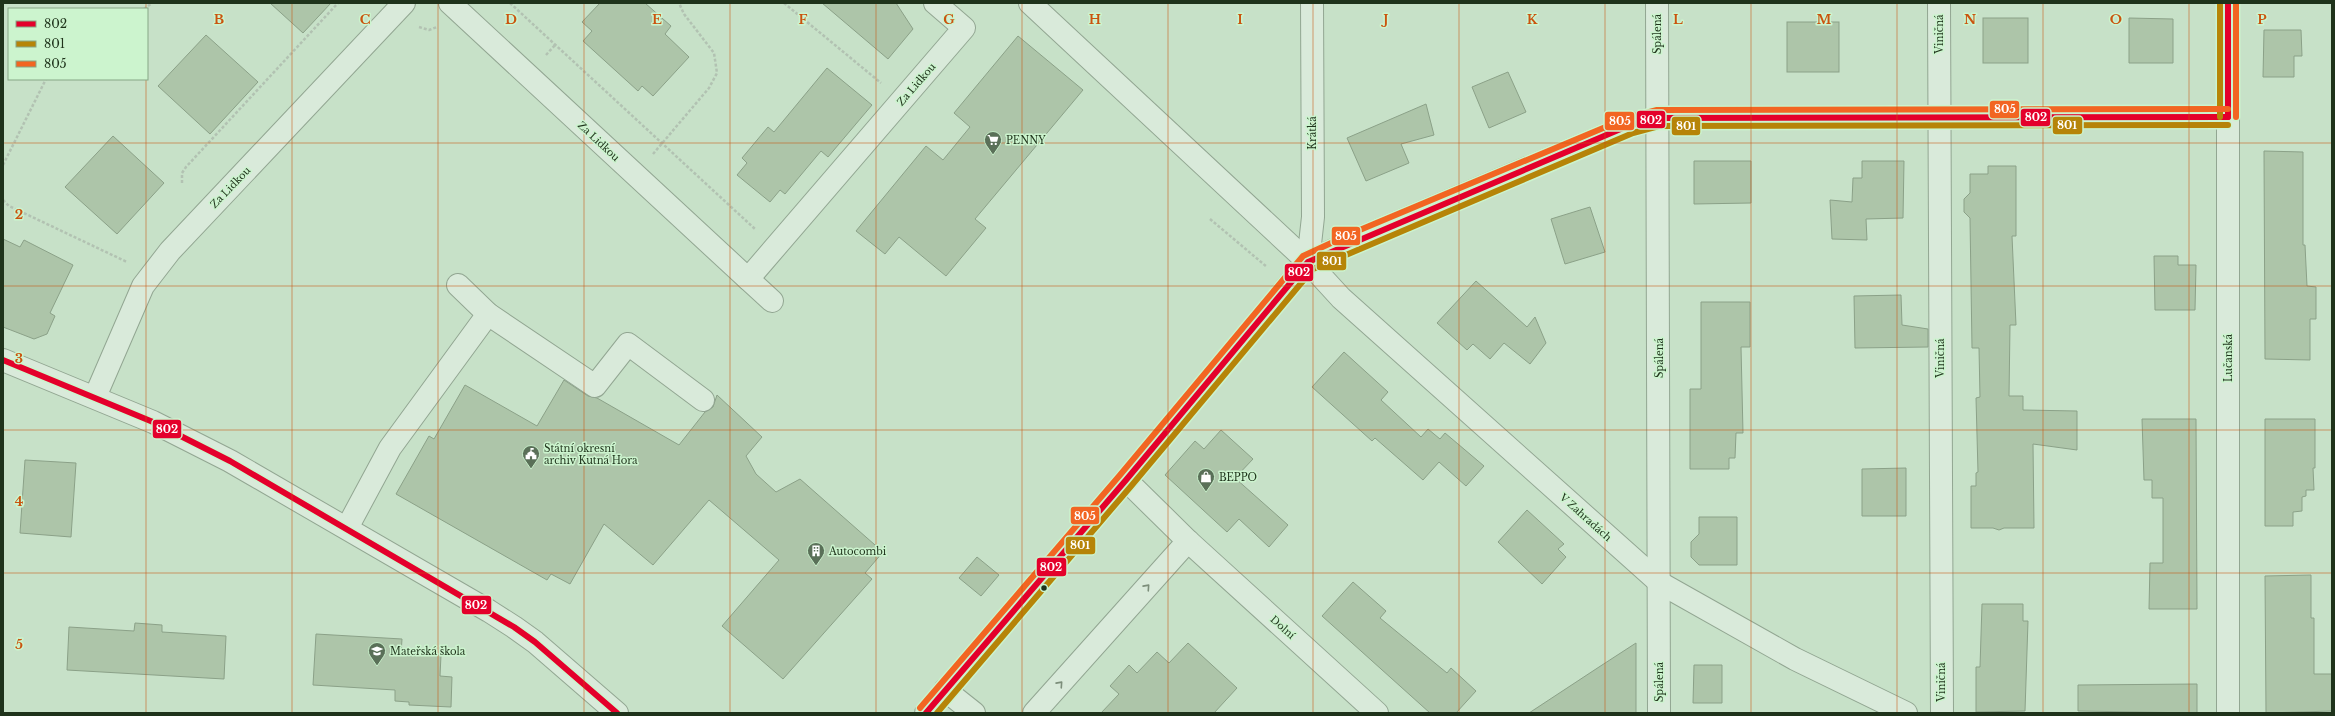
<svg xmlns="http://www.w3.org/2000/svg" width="2335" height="716" viewBox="0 0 2335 716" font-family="'Libre Baskerville',serif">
<rect width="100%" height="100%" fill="#c7e1c8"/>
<!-- building -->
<g fill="#adc5a9" stroke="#8ba188">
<polygon points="270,3 331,3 303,33"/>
<polygon points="600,3 645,3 671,26 665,34 689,57 653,96 642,86 638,91 583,41 592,31 582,22"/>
<polygon points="822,3 896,3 913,29 888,59"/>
<rect x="1983" y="18" width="45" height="45"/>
<polygon points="2129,18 2173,19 2173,63 2129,63"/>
<rect x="1787" y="22" width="52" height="50"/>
<polygon points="2264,30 2301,30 2302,56 2294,56 2294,77 2263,77"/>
<polygon points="206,35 258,82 210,134 158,86"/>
<polygon points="1018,36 1083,90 975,219 986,228 946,276 899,237 885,254 856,231 926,146 943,160 970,127 954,113"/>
<polygon points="827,68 872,105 828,157 821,151 785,194 780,190 770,202 737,175 747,163 742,158 768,127 774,132"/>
<polygon points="1508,72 1526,112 1489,128 1472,87"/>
<polygon points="1426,104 1434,135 1401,144 1409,163 1366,181 1347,138"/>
<polygon points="113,136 164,183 117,234 65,187"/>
<polygon points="2264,151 2303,152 2303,245 2305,245 2307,286 2316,287 2316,319 2310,319 2310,360 2265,359"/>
<polygon points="1694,161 1751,161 1751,203 1694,204"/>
<polygon points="1862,161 1904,161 1903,218 1866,219 1867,240 1832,239 1830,200 1852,202 1853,178 1862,178"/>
<polygon points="1988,166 2016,166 2016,236 2012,236 2016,325 2010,325 2009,396 2023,396 2023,410 2077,411 2077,450 2033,444 2034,528 2004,528 1999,530 1993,528 1971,528 1971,486 1976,486 1976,473 1978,472 1976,398 1980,397 1979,348 1972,348 1970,218 1964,212 1964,199 1970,193 1970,174 1988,174"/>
<polygon points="1590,207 1605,252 1565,264 1551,219"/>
<polygon points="3,239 20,247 24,240 73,265 50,313 55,316 47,334 34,339 3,327"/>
<polygon points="2154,256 2178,256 2178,265 2196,265 2195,310 2155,310"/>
<polygon points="1476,281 1527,327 1535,317 1546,343 1530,364 1504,343 1490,359 1473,344 1467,350 1437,323"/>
<polygon points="1901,295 1902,325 1928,329 1928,347 1855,348 1854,296"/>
<polygon points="1701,302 1750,302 1750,347 1741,347 1743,433 1736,433 1735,458 1729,458 1729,469 1690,469 1690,389 1701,389"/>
<polygon points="1344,352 1388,392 1381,400 1421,437 1428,429 1440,439 1445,433 1484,466 1466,486 1439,462 1423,480 1375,438 1372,441 1312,387"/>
<polygon points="564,380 588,396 597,398 679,445 705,412 713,407 717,395 762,437 746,456 756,474 776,492 800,479 883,552 865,573 872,579 783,679 722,626 779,560 709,500 653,565 604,524 570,584 551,574 547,580 396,494 429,436 434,439 465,385 537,426"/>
<polygon points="2142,419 2196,419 2197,609 2149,609 2150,563 2163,563 2163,498 2152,498 2152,480 2144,480"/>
<polygon points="2265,419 2315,419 2315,468 2313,468 2314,490 2306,490 2306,496 2302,497 2302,511 2293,512 2293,526 2265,526"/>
<polygon points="1221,430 1253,459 1235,478 1288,525 1269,547 1239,519 1227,532 1165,475 1195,441 1204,449"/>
<polygon points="25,460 76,463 71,537 20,533"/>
<polygon points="1906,468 1906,516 1862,516 1862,469"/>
<polygon points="1527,510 1564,544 1558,549 1566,557 1542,584 1498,542"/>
<polygon points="1699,517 1737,517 1737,565 1699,565 1691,557 1691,542 1699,534"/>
<polygon points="977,557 999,575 981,596 959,578"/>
<polygon points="2311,575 2311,618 2314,618 2314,674 2332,674 2332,711 2266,713 2265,576"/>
<polygon points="1353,582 1386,611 1380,618 1447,673 1451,668 1476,691 1456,713 1430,713 1322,616"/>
<polygon points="1982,604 2023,604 2023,621 2028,621 2025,711 1976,712 1976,667 1980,667"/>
<polygon points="135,623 162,625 162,632 226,636 224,679 67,670 69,627 134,631"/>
<polygon points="316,634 402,639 401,654 441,655 440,676 452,677 451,707 409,705 409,702 395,701 395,690 313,685"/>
<polygon points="1188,643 1237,688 1214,713 1101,713 1119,694 1110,686 1129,665 1137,673 1157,652 1169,663"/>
<polygon points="1636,643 1636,713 1529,713 1599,667"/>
<polygon points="1694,665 1722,665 1722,703 1693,703"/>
<polygon points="2197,684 2197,713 2078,711 2078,685"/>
</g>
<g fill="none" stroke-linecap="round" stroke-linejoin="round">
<defs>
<g id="minor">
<polyline points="450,3 748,279 964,28 935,3"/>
<polyline points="1030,3 1308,262 1341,298 1660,583 1795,659 1906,713"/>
<polyline points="1657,3 1659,713"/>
<polyline points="1939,3 1942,713"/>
<polyline points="2228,3 2228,713"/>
<polyline points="1308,262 1313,217 1312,3"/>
<polyline points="748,279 772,301"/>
<polyline points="458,285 488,314 595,386 628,344 703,400"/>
<polyline points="3,360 153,422 230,461 489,611 514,627 535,642 617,713"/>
<polyline points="95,397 143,286 170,251 404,3"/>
<polyline points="1126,480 1188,541 1377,713"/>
<polyline points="347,528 390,448 488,314"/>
<polyline points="945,690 974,713"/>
<polyline points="926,713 1126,480 1308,262 1358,239 1630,125 1658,118 2228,117"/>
<polyline points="1034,713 1188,541"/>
</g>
</defs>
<!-- minor casing -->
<use href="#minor" stroke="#92a692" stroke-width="24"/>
<!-- path -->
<g stroke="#b2c2b2" stroke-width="2.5" stroke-dasharray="3 2" stroke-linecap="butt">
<polyline points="510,3 755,229"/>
<polyline points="784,3 881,83"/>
<polyline points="144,9 152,3"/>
<polyline points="419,27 429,30 437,27"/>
<polyline points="546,55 555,45"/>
<polyline points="653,154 709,88 717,73 714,53 684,14 679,3"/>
<polyline points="3,165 46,79"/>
<polyline points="182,183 182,173 186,167 338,3"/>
<polyline points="3,200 9,206 127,262"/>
<polyline points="1210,219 1267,267"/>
</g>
<!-- minor -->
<use href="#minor" stroke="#d9eada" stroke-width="22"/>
<defs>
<g id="bus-1">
<polyline points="2228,3 2228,117"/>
<polyline points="3,360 153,422 230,461 514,627 535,642 617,713"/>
<polyline points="926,713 1126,480 1308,262 1630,125 1658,118 2228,117"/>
</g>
<g id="bus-2">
<polyline points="2220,3 2220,117"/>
<polyline points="937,713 1132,485 1313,269 1633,133 1659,126 2228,125"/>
</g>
<g id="bus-3">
<polyline points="2236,3 2236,117"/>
<polyline points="920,708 1120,475 1303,256 1355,232 1627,118 1657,110 2228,109"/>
</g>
</defs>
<!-- bus-1 casing -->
<use href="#bus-1" stroke="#ccf4ce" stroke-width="9"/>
<!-- bus-2 casing -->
<use href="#bus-2" stroke="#ccf4ce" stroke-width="9"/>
<!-- bus-3 casing -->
<use href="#bus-3" stroke="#ccf4ce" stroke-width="9"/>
<!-- bus-1 -->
<use href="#bus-1" stroke="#e4002b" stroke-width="6"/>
<!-- bus-2 -->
<use href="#bus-2" stroke="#b68408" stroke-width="6"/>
<!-- bus-3 -->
<use href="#bus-3" stroke="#f26522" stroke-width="6"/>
</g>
<!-- one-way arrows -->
<defs><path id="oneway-chevron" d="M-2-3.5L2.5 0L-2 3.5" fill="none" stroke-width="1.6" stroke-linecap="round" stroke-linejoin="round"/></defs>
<g stroke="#7c8e7a">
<use href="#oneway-chevron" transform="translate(1147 587) rotate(-48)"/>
<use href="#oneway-chevron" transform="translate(1060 684) rotate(-48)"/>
</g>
<!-- grid -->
<path fill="none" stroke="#ca530e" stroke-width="1" stroke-opacity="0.55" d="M 146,3 L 146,9M 292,3 L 292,713M 438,3 L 438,713M 584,3 L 584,713M 730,3 L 730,713M 876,3 L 876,713M 1022,3 L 1022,713M 1168,3 L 1168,713M 1313,3 L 1313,713M 1459,3 L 1459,713M 1605,3 L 1605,713M 1751,3 L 1751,713M 1897,3 L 1897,713M 2043,3 L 2043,713M 2189,3 L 2189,713M 146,79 L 146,713M 3,143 L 2332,143M 3,286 L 2332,286M 3,430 L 2332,430M 3,573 L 2332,573"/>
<!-- icons -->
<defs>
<symbol id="supermarket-pin" viewBox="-11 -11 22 30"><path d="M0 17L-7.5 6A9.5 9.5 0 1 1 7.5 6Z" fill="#5a7058" stroke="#ccf4ce"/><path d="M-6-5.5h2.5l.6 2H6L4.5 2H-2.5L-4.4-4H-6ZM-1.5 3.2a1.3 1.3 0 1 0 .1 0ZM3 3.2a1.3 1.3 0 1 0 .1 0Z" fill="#fff"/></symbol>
<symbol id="civic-pin" viewBox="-11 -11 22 30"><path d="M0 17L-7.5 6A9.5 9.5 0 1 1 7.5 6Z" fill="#5a7058" stroke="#ccf4ce"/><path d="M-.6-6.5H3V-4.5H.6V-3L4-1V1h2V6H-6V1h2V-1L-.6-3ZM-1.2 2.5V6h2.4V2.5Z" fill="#fff"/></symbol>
<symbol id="shop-pin" viewBox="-11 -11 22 30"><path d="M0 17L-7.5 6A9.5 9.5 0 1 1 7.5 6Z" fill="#5a7058" stroke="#ccf4ce"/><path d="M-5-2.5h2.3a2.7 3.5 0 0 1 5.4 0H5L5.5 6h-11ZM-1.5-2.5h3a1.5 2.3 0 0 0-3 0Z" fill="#fff"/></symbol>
<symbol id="building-pin" viewBox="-11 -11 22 30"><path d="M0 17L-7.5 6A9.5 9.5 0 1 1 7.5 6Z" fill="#5a7058" stroke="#ccf4ce"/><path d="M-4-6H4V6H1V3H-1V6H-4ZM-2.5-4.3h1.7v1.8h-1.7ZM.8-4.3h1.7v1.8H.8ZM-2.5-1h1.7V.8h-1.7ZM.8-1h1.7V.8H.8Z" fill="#fff"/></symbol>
<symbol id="school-pin" viewBox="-11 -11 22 30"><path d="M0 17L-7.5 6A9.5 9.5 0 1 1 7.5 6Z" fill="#5a7058" stroke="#ccf4ce"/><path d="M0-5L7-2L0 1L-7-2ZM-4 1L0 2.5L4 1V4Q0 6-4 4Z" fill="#fff"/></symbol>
</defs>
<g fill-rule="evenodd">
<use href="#supermarket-pin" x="983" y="130" width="20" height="27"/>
<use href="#civic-pin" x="521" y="444" width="20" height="27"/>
<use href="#shop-pin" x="1196" y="467" width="20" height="27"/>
<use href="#building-pin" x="806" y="541" width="20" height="27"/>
<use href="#school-pin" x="367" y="641" width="20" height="27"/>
</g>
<!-- markers -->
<circle fill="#1f331b" stroke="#ccf4ce" stroke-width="1.5" cx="1044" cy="588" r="3.5"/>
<g text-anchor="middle" stroke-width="3" stroke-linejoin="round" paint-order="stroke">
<!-- street labels -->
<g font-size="10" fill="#1f331b" stroke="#ccf4ce">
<text transform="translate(1657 34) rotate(-90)" y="4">Spálená</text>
<text transform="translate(1939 34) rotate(-90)" y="4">Viničná</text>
<text transform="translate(916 84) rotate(-49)" y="4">Za Lidkou</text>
<text transform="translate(1312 133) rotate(-90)" y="4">Krátká</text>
<text transform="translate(599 141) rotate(43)" y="4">Za Lidkou</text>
<text transform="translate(230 187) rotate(-46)" y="4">Za Lidkou</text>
<text transform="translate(1659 358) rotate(-90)" y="4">Spálená</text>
<text transform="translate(1940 358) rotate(-90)" y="4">Viničná</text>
<text transform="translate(2228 358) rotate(-90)" y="4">Lučanská</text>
<text transform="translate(1586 517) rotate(42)" y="4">V Zahradách</text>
<text transform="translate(1283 627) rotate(42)" y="4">Dolní</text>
<text transform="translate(1659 682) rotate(-90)" y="4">Spálená</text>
<text transform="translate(1941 682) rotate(-90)" y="4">Viničná</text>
</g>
<!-- poi labels -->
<g font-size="10" fill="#1f331b" stroke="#ccf4ce" text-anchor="start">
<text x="1006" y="144">PENNY</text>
<text x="544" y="452">Státní okresní<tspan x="544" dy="12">archiv Kutná Hora</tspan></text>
<text x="1219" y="481">BEPPO</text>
<text x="829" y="555">Autocombi</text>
<text x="390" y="655">Mateřská škola</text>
</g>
</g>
<g font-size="13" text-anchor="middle" font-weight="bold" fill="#ca530e" stroke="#ccf4ce" stroke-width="3" stroke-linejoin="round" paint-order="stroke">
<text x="219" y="24">B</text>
<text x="365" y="24">C</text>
<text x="511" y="24">D</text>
<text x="657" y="24">E</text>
<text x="803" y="24">F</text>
<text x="949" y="24">G</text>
<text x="1095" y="24">H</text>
<text x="1240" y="24">I</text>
<text x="1386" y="24">J</text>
<text x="1532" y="24">K</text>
<text x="1678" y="24">L</text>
<text x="1824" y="24">M</text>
<text x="1970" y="24">N</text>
<text x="2116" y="24">O</text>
<text x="2262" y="24">P</text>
<text x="19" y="219">2</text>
<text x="19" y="363">3</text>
<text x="19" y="506">4</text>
<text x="19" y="649">5</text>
</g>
<g stroke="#ccf4ce" stroke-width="1.5">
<rect x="1989" y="100" width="31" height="19" rx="4" fill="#f26522"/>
<rect x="2020" y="108" width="31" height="19" rx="4" fill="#e4002b"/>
<rect x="1636" y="110" width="30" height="19" rx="4" fill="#e4002b"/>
<rect x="1604" y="111" width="31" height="20" rx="4" fill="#f26522"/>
<rect x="2052" y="116" width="31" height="19" rx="4" fill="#b68408"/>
<rect x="1671" y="116" width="30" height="20" rx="4" fill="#b68408"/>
<rect x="1331" y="226" width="30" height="20" rx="4" fill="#f26522"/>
<rect x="1316" y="251" width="31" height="20" rx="4" fill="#b68408"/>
<rect x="1284" y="263" width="30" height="19" rx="4" fill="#e4002b"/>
<rect x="152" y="419" width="30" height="20" rx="4" fill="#e4002b"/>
<rect x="1070" y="506" width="30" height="19" rx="4" fill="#f26522"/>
<rect x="1065" y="536" width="31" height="19" rx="4" fill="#b68408"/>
<rect x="1036" y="557" width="31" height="20" rx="4" fill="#e4002b"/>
<rect x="461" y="595" width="31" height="20" rx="4" fill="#e4002b"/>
</g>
<g font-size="11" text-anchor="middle" font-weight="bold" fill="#fff">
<text x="2005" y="113">805</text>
<text x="2036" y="121">802</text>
<text x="1651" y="124">802</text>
<text x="1620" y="125">805</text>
<text x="2067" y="129">801</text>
<text x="1686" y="130">801</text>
<text x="1346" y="240">805</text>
<text x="1332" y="265">801</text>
<text x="1299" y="276">802</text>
<text x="167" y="433">802</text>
<text x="1085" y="520">805</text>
<text x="1080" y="549">801</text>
<text x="1051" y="571">802</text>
<text x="476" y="609">802</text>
</g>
<!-- border -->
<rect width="2335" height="716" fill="none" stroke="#1f331b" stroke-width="8"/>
<!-- legend -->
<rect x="8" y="8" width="140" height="72" fill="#ccf4ce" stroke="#87a786"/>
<rect x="16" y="21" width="20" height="6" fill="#e4002b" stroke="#87a786"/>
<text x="44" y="28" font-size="12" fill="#1f331b">802</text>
<rect x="16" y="41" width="20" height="6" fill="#b68408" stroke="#87a786"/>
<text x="44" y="48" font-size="12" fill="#1f331b">801</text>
<rect x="16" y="61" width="20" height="6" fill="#f26522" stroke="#87a786"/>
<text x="44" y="68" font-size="12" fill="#1f331b">805</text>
</svg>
